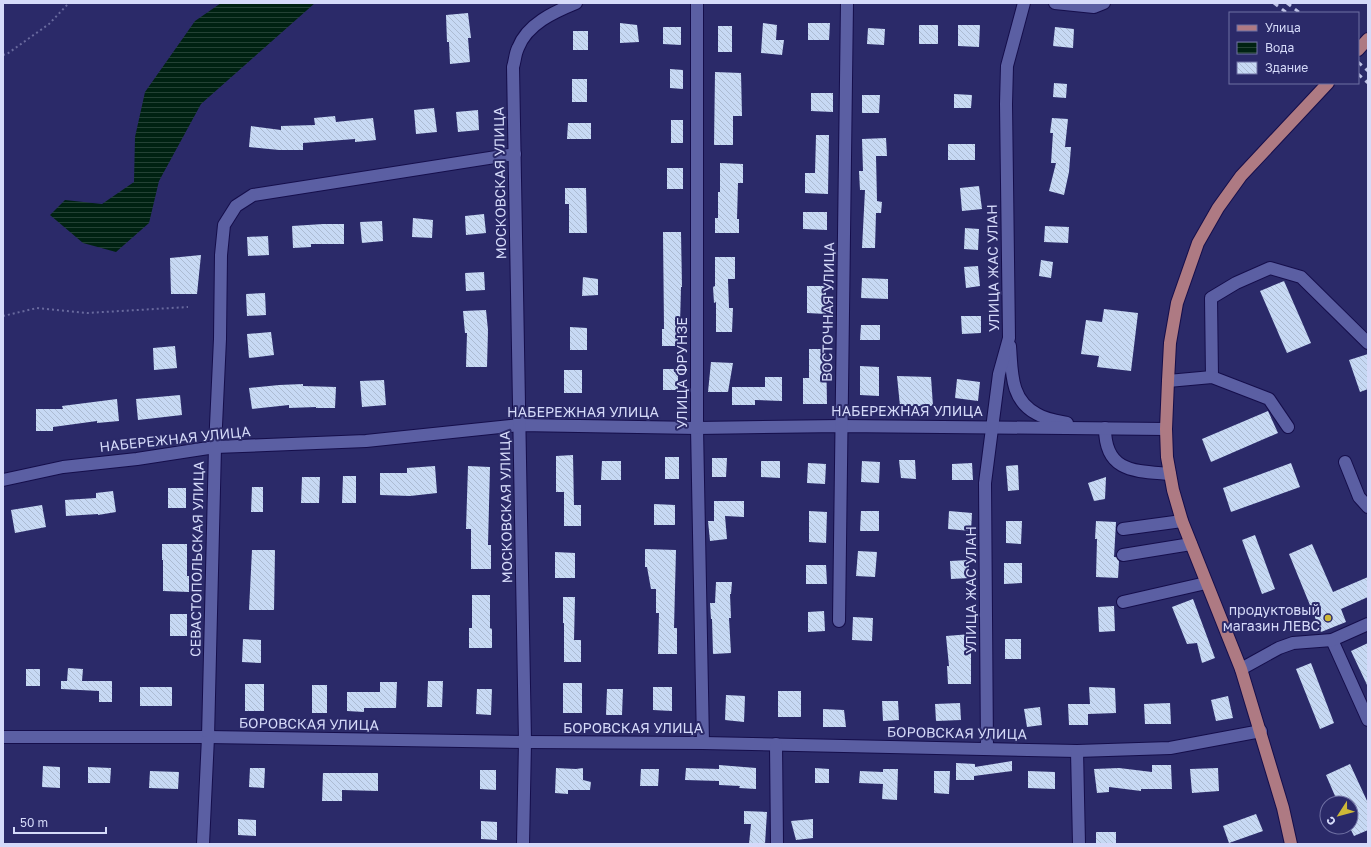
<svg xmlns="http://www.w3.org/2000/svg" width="1371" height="847" viewBox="0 0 1371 847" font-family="'Golos Text',sans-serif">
<defs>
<pattern id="water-rules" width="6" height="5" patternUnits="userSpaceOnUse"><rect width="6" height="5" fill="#002212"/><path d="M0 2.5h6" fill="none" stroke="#244235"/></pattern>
<pattern id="building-back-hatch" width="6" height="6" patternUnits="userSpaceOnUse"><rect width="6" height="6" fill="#c7d9f4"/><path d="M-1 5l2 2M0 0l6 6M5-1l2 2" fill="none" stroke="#acbbd2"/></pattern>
</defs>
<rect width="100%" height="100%" fill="#2b2a69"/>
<!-- water -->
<polygon fill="url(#water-rules)" points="221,3 315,3 201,104 159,181 149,223 116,252 83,243 50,215 65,200 102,204 134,182 135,137 145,92 195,21"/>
<!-- building -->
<g fill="url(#building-back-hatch)">
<polygon points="468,13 471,38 468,38 470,62 450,64 449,42 447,42 446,15"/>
<polygon points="620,23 637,25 639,42 620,43"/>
<polygon points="763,23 777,25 776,40 784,40 782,55 761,53"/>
<polygon points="808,23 830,23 829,40 808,40"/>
<rect x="919" y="25" width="19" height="19"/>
<polygon points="958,25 980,25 979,47 958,46"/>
<rect x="718" y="26" width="14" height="26"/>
<polygon points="663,27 681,27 681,45 663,44"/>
<polygon points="1055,27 1074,29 1073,48 1053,46"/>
<polygon points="868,28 885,29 884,45 867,44"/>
<rect x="573" y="31" width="15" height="19"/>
<polygon points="670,69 683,70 683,89 670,88"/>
<polygon points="715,72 741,73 742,116 733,116 733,145 714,145"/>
<rect x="572" y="79" width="15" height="23"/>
<polygon points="1054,83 1067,84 1066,98 1053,97"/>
<polygon points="811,93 833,93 833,112 811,111"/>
<polygon points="954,94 972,95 971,108 954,108"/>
<polygon points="862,95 880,95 879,113 862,113"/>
<polygon points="434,108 437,132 416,134 414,110"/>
<polygon points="478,110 479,130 458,132 456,112"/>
<polygon points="335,116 336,122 373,118 376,140 355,142 355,139 303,143 303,150 279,150 249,147 251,126 281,130 281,126 315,125 314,118"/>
<polygon points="1052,118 1068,119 1065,147 1071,147 1069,172 1064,195 1049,191 1056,163 1051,163 1053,133 1050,133"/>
<rect x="671" y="120" width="12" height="23"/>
<polygon points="568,123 591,123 591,139 567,139"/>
<polygon points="816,135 829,135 828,194 805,193 805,173 815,173"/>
<polygon points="886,138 887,156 876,156 877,201 882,202 881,213 876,213 875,248 862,248 865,190 860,190 859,171 863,171 862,139"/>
<rect x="948" y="144" width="27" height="16"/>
<polygon points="720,163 743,164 743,183 738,183 737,219 739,219 739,233 715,233 715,218 718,218 718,192 720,192"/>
<rect x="667" y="168" width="16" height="21"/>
<polygon points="979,186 982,209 962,211 960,188"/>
<polygon points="565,188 586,188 587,233 569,233 569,204 565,204"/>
<polygon points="803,212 827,212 827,230 803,229"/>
<polygon points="484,214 486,233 466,235 465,216"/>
<polygon points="413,218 433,220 432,238 412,237"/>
<polygon points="382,221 383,241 362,243 360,222"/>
<polygon points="323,224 344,224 344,244 311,244 311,247 293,248 292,226"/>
<polygon points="1045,226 1069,227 1068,243 1044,242"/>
<polygon points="965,228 979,229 978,250 964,249"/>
<polygon points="663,232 681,232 682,287 681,287 680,324 678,324 678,346 662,346 662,329 664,329"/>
<polygon points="268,236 269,255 248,256 247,237"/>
<polygon points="201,255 197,294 171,294 170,258"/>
<polygon points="715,257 735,257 735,279 728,279 729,308 733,308 732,332 716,332 716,302 714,303 713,287 715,286"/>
<polygon points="1041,260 1053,262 1051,278 1039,276"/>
<polygon points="978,266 980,286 966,288 964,267"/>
<polygon points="484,272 485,290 466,291 465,273"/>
<polygon points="583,277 598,279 598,295 582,296"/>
<polygon points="862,278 888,279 888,299 861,298"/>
<polygon points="1284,281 1311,343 1287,353 1260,291"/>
<polygon points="807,286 826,286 826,314 807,313"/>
<polygon points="265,293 266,315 247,316 246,294"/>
<polygon points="1104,309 1138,313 1131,371 1097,367 1099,356 1081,354 1086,320 1102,322"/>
<polygon points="486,310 488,330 487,367 466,367 467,333 465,333 463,311"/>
<polygon points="961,316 981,316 981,333 962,334"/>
<polygon points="861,325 880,325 880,340 860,340"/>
<polygon points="570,327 587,328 587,350 570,350"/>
<polygon points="271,332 274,355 249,358 247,334"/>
<polygon points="175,346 177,368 154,370 153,348"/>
<polygon points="809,349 826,349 827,404 803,404 803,378 809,378"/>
<polygon points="1368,354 1368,389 1360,392 1349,360"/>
<polygon points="711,362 733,363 728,392 708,392"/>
<polygon points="860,366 879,367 879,396 860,395"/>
<rect x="663" y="369" width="15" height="21"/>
<rect x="564" y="370" width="18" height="23"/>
<polygon points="897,376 931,377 933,406 900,406"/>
<polygon points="765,377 782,377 782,401 755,400 755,405 732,405 732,387 765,387"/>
<polygon points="957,379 980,382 978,401 955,398"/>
<polygon points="384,380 386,405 362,407 360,381"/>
<polygon points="303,384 303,386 336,387 335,408 316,408 316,407 289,408 289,405 252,409 249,388 279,385"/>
<polygon points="180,395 182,415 138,420 136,399"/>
<polygon points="117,399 119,421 97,423 97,421 53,427 53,431 36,431 36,409 63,409 62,406"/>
<polygon points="1268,411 1278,433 1211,462 1202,439"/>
<polygon points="573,455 574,505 581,505 581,526 564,526 564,492 556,492 556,456"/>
<rect x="665" y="457" width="14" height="22"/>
<polygon points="712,458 727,458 726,477 712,477"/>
<polygon points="899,460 915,460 916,479 901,478"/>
<polygon points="602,461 621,461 621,480 601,480"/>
<polygon points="761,461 780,461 780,478 761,477"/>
<polygon points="862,461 880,462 879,483 861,482"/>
<polygon points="808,463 826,464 825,484 807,483"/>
<polygon points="972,463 973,480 952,480 952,464"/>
<polygon points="1291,463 1300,487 1231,512 1223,488"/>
<polygon points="1018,465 1019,490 1008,491 1006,466"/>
<polygon points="435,466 437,493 410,496 380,495 380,473 407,473 407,468"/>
<polygon points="468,466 490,467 488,545 491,545 491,569 471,569 471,529 466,529"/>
<polygon points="343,476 356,476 356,503 342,503"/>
<polygon points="302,477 320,477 319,503 301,503"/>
<polygon points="1106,477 1105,499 1094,501 1088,483"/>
<polygon points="252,487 263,487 263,512 251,512"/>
<rect x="168" y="488" width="18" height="20"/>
<polygon points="113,491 116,512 98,515 98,514 66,516 65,500 96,498 96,493"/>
<polygon points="714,501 744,501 744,517 725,516 727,539 710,541 708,521 714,521"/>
<polygon points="654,504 675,505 675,525 654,525"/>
<polygon points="42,505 46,527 15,533 11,510"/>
<polygon points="809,511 827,512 826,543 809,542"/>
<polygon points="861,511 879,511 879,531 860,531"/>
<polygon points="949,511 972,513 971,531 948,529"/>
<polygon points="1006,521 1022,521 1021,544 1006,543"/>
<polygon points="1096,521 1116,522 1114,557 1116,557 1119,561 1118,578 1096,577 1097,539 1095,539"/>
<polygon points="1255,535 1275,589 1262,594 1242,540"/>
<polygon points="162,544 187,544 187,576 189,576 189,592 163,591 163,560 162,560"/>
<polygon points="1312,544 1333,592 1368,577 1368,597 1341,609 1346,622 1321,632 1289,554"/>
<polygon points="645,549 676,550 674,628 677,628 677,654 658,654 659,613 656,613 656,589 651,589 647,567 645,567"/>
<polygon points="252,550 275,550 274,610 249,610"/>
<polygon points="858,551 877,552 875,577 856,576"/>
<polygon points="555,552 575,553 575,578 555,578"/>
<polygon points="969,560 969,578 951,579 950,561"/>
<polygon points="1004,563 1022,563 1022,583 1004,584"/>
<polygon points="806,565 826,565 827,584 806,584"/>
<polygon points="716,582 732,582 731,594 730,594 731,618 729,618 731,653 713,654 712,619 711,619 710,603 715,603"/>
<polygon points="472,595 490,595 490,628 492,629 492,648 469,648 469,628 472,628"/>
<polygon points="563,597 575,597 574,640 581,640 581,662 564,662 564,623 563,623"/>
<polygon points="1193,599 1215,658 1202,663 1197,643 1187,644 1172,607"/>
<polygon points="1114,606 1115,631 1099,632 1098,607"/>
<polygon points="824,611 825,631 808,632 808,612"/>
<rect x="170" y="614" width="17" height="22"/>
<polygon points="853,617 873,618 872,641 852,640"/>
<polygon points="971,634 973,651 971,651 971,684 948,684 947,666 949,666 946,636"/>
<polygon points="243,639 261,640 261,663 242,662"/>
<rect x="1005" y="639" width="16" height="20"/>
<polygon points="1368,643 1368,687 1351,651"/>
<polygon points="1311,663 1334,723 1320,729 1296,669"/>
<polygon points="68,668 83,669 82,681 112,681 112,702 99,702 99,691 61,689 61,681 67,681"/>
<rect x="26" y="669" width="14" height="17"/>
<polygon points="428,681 443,681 442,707 427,707"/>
<polygon points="380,682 397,682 396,708 364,708 364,712 347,711 347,692 380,692"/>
<rect x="563" y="683" width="19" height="30"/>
<rect x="245" y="684" width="19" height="27"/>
<rect x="312" y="685" width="15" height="28"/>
<rect x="140" y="687" width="32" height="19"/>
<polygon points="653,687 672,687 672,711 653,710"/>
<polygon points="1089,687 1115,688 1116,713 1088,714 1088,725 1069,725 1068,704 1090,704"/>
<polygon points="477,689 492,689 491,715 476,714"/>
<polygon points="607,689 623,689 622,715 606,715"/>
<rect x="778" y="691" width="23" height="26"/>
<polygon points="726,695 745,696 744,722 725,720"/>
<polygon points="1228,696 1233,718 1216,721 1211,700"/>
<polygon points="882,701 898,701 899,720 883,721"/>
<polygon points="960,703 961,720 936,721 935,704"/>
<polygon points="1170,703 1171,724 1145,724 1144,704"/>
<polygon points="1040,707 1042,725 1027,727 1024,709"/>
<polygon points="823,709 844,710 846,727 823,727"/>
<polygon points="1012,761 1012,771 974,776 974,780 956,780 956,763 975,764 975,767"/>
<polygon points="1350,764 1368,803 1368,830 1354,836 1351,830 1351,803 1338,803 1326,775"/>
<polygon points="719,765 756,768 756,789 739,788 740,786 719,785 719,781 685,780 686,768 719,769"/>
<polygon points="1152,765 1171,765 1172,789 1141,789 1141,791 1109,787 1109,792 1097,793 1094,769 1119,768 1152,772"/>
<polygon points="43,766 60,767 60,788 42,787"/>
<polygon points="88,767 111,768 110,783 88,783"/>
<polygon points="250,768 265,768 264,788 249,787"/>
<polygon points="556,768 576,769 583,768 583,780 591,782 590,790 568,790 568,794 555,793"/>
<polygon points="815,768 829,769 829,783 815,783"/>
<polygon points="1218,768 1219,791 1192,793 1190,769"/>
<polygon points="641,769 659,769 658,786 640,786"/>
<polygon points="883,769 898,769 897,800 882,799 883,784 859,783 860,771 883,772"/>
<polygon points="480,770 496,770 496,790 480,789"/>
<polygon points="150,771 179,772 178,789 149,788"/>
<polygon points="934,771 950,771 949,794 934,793"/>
<polygon points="1028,771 1055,772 1055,789 1028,788"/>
<polygon points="323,773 378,773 378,791 342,790 342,801 322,801"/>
<polygon points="744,811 767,812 765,844 749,844 751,824 744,824"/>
<polygon points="1256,814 1263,831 1229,843 1223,826"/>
<polygon points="238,819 256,820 256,836 238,835"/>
<polygon points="813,819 813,838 796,840 791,821"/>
<polygon points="481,821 497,822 497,840 481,839"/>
<rect x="1096" y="832" width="20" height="12"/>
</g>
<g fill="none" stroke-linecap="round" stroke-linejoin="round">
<defs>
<g id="minor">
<polyline points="697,3 697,428 703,743"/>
<polyline points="1055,3 1094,7 1104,3"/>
<path d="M 1010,346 C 1012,372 1010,400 1037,414 C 1045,419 1057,421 1067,423"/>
<polyline points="1212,377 1211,298 1236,283 1270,268 1301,277 1368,343"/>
<polyline points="1168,381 1212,377 1269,399 1288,427"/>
<path d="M 1105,428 C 1105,473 1136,471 1170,474"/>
<polyline points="1345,462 1359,497 1368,507"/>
<polyline points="3,480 63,467 137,459 215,447 366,441 520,425 697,428 841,426 1166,429"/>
<polyline points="1123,529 1182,521"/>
<polyline points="1123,555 1191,544"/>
<polyline points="1123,602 1206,583"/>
<polyline points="839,621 847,3"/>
<polyline points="1332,640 1368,720"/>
<polyline points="1241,669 1279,648 1293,643 1332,640 1368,624"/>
<polyline points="3,737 208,737 525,742 703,743 1077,751 1170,748 1261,731"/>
<polyline points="776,744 777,844"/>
<polyline points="987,749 985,483 999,374 1009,338 1006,104 1007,66 1024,3"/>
<polyline points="1077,751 1079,844"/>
<polyline points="203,844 208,737 215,447 220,339 221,255 224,225 236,206 253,195 515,154"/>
<path d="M 523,844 L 525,742 L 513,67 C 515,61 515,54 518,48 C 527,24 554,12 576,3"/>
</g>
<g id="major">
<polyline points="1358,50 1368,39"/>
<polyline points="1291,844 1283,808 1241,669 1182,521 1173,490 1167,457 1166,429 1168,381 1170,343 1177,303 1198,243 1218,208 1241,176 1328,83"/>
</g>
</defs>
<!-- minor casing -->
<use href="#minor" stroke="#150e4b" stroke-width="14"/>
<!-- major casing -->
<use href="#major" stroke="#150e4b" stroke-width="14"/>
<!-- path -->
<g stroke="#696a9e" stroke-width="2" stroke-dasharray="2 3" stroke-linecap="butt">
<polyline points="3,55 7,54 49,24 69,3"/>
<polyline points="3,316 37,308 87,313 188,307"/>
</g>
<!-- minor -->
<use href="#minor" stroke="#5b5fa3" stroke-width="12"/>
<!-- major -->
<use href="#major" stroke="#ae7a83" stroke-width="12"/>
<!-- rail -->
<g stroke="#bec2e5" stroke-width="3" stroke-dasharray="5 5" stroke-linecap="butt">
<polyline points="1274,3 1287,13"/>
<polyline points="1287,3 1300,13"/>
<polyline points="1358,62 1368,71"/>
<polyline points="1358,74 1368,83"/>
</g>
</g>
<!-- markers -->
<circle fill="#ceb837" stroke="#2b2a69" stroke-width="1.5" cx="1328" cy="618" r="4"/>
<g text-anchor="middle" stroke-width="4" stroke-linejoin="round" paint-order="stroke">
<!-- street labels -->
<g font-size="14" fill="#d5daf9" stroke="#2b2a69">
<text transform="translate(500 183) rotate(-91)" y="5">МОСКОВСКАЯ УЛИЦА</text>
<text transform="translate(993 268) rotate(-91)" y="5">УЛИЦА ЖАС УЛАН</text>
<text transform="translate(828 312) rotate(-89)" y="5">ВОСТОЧНАЯ УЛИЦА</text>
<text transform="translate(682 373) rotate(-90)" y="5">УЛИЦА ФРУНЗЕ</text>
<text x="907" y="416">НАБЕРЕЖНАЯ УЛИЦА</text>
<text x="583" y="417">НАБЕРЕЖНАЯ УЛИЦА</text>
<text transform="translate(175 439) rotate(-6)" y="5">НАБЕРЕЖНАЯ УЛИЦА</text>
<text transform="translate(506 507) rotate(-91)" y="5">МОСКОВСКАЯ УЛИЦА</text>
<text transform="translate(197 559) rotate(-89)" y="5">СЕВАСТОПОЛЬСКАЯ УЛИЦА</text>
<text transform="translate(971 590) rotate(-90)" y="5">УЛИЦА ЖАС УЛАН</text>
<text transform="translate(309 724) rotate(1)" y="5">БОРОВСКАЯ УЛИЦА</text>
<text x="633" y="733">БОРОВСКАЯ УЛИЦА</text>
<text transform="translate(957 733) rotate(1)" y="5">БОРОВСКАЯ УЛИЦА</text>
</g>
<!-- poi labels -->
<g font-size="14" fill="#d5daf9" stroke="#2b2a69" text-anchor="end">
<text x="1320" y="615">продуктовый<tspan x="1320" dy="16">магазин ЛЕВС</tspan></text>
</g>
</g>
<!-- border -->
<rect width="1371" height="847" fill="none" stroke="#d5daf9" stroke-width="8"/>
<!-- legend -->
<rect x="1229" y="12" width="130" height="72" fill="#2b2a69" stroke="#6f70a3"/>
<rect x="1237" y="25" width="20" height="6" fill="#ae7a83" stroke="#6f70a3"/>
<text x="1265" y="32" font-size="12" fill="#d5daf9">Улица</text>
<rect x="1237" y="42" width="20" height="12" fill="url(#water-rules)" stroke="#6f70a3"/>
<text x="1265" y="52" font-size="12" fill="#d5daf9">Вода</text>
<rect x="1237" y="62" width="20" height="12" fill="url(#building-back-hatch)" stroke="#6f70a3"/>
<text x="1265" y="72" font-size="12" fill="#d5daf9">Здание</text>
<!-- north arrow -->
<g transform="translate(1339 815) rotate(234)"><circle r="19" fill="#2b2a69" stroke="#6f70a3"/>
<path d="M0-3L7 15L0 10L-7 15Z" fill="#ceb837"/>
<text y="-6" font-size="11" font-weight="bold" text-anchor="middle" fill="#d5daf9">С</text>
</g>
<!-- scale -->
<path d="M14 827v6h92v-6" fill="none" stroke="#d5daf9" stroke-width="2"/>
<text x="20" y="827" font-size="12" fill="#d5daf9" stroke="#2b2a69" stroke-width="3" paint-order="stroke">50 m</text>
</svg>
